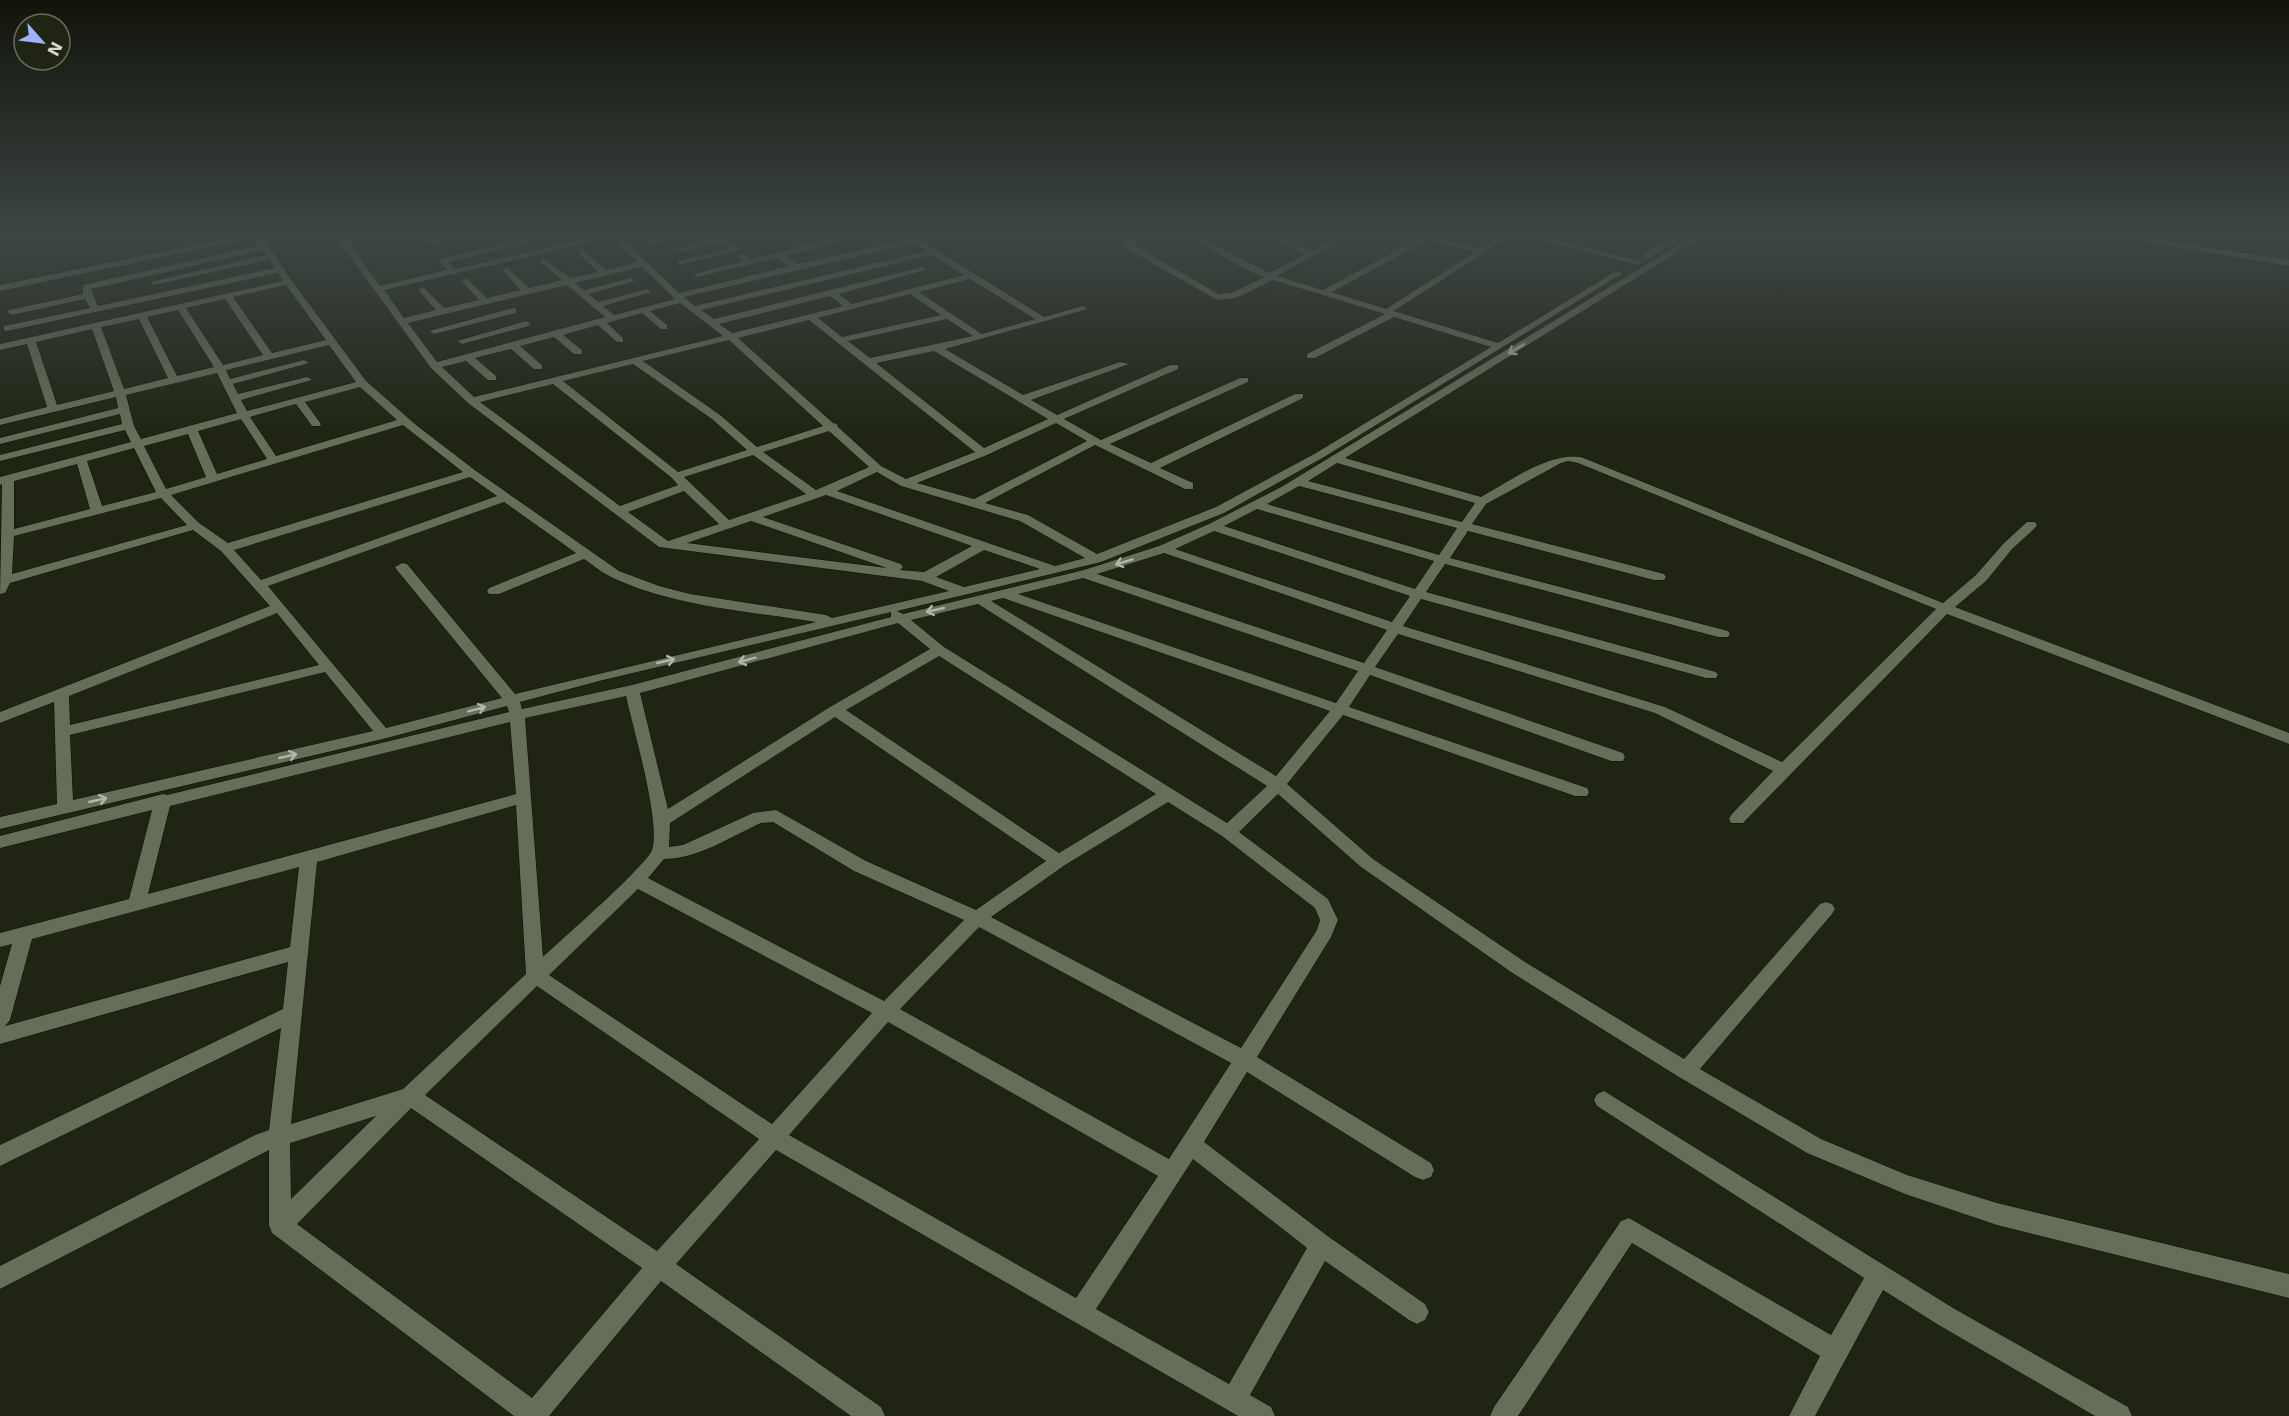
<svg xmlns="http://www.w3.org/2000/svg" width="2289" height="1416" viewBox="0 0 2289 1416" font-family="'DejaVu Sans',sans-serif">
<rect width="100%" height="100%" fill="#1f2512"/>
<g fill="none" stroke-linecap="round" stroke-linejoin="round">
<defs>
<g id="minor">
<path d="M 238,236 L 262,236 L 292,281 L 366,381 L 416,425 L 476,471 L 619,571 L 659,586 L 690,594 L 826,615 L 832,618 L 949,591 L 922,581 L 659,547 L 468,403 L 431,368 L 335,236 L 366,236 L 348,242 L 380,286 L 447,270 L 439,261 L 440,259 L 536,236 L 553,236 L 449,262 L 456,269 L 596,236 L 620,236 L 679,293 L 789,266 L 777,258 L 697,277 L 693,274 L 743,261 L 738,256 L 739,254 L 745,254 L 751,259 L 798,248 L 788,240 L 788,236 L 800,236 L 797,239 L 806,246 L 845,236 L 861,236 L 786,256 L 798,264 L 919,236 L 935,236 L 922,241 L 1044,317 L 1083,306 L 1088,309 L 945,349 L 1023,395 L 1120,362 L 1129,364 L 1031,400 L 1057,415 L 1170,365 L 1178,365 L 1178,369 L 1064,419 L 1101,440 L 1240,378 L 1248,378 L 1248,382 L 1110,444 L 1151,463 L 1295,394 L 1303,394 L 1303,398 L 1160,468 L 1193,483 L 1193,489 L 1185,489 L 1095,445 L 985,503 L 1028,515 L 1097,554 L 1216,507 L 1316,453 L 1491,347 L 1394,317 L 1315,358 L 1307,358 L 1307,354 L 1385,314 L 1273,280 L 1236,298 L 1217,300 L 1122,246 L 1122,242 L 1136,236 L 1149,236 L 1132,244 L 1219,294 L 1231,293 L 1265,277 L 1246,270 L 1188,236 L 1199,236 L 1269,273 L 1304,255 L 1271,236 L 1282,236 L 1310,251 L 1339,236 L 1350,236 L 1277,276 L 1323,290 L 1419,238 L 1416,236 L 1432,236 L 1481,248 L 1500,236 L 1510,236 L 1394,311 L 1498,343 L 1616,271 L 1623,273 L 1324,457 L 1224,513 L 1101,562 L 897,611 L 903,614 L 1084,570 L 1159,546 L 1209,524 L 1283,486 L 1693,236 L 1704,236 L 1345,458 L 1481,497 C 1509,482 1548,452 1581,457 L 1943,603 L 1976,575 L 2004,543 L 2027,522 L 2035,522 L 2037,525 L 2035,528 L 2012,549 L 1986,581 L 1955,607 L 2289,733 L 2289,744 L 1947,614 L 1743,823 L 1731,823 L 1729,819 L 1731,815 L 1773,771 L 1655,713 L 1398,634 L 1375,667 L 1623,753 L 1625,757 L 1623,761 L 1611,761 L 1370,675 L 1349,707 L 1587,788 L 1589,792 L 1587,796 L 1575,796 L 1343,715 L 1287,784 L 1373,859 L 1525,962 L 1684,1059 L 1820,904 L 1826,902 L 1832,904 L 1835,909 L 1832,914 L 1700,1069 L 1821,1139 L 1907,1175 L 1997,1203 L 2289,1274 L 2289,1298 L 1997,1225 L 1905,1194 L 1807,1153 L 1679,1077 L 1511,972 L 1361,867 L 1278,794 L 1239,832 L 1328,899 L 1338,920 L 1331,937 L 1257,1057 L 1431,1163 L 1434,1170 L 1431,1177 L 1423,1180 L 1415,1177 L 1247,1072 L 1204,1142 L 1329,1237 L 1425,1304 L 1429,1312 L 1425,1320 L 1417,1324 L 1409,1320 L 1325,1261 L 1250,1395 L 1271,1407 L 1275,1416 L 1238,1416 L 776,1150 L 676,1264 L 881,1407 L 885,1416 L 851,1416 L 661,1281 L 549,1416 L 514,1416 L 272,1233 L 269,1225 L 269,1150 L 0,1289 L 0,1266 L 255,1135 L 269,1130 L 281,1028 L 0,1166 L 0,1145 L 283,1009 L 288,962 L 0,1044 L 0,986 L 12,944 L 0,947 L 0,933 L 129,899 L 152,810 L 0,848 L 0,836 L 163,794 L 167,795 L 509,712 L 507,706 L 383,739 L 0,829 L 0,817 L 57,804 L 54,702 L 0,723 L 0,712 L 270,606 L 221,551 L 193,530 L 10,583 L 5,593 L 0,594 L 2,484 L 0,485 L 0,477 L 131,442 L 125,430 L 0,461 L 0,455 L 122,424 L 120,414 L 0,444 L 0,438 L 118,408 L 116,397 L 0,425 L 0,419 L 47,407 L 27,344 L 0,350 L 0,344 L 283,281 L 278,273 L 7,331 L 4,330 L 4,326 L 90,308 L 85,299 L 12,315 L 7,312 L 9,310 L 83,294 L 83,285 L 260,245 L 255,238 L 0,291 L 0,285 ZM 609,238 L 612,238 L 637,262 L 606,270 L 582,249 L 579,250 L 579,254 L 598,272 L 570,278 L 544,258 L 540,261 L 541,263 L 562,280 L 529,288 L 507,267 L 503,270 L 520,290 L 487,298 L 466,278 L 462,281 L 479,300 L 444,308 L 423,287 L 418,290 L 436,310 L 404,318 L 384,290 ZM 1428,240 L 1475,252 L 1386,309 L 1332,292 ZM 914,243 L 926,251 L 695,306 L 684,297 ZM 263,250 L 266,255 L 150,282 L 154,285 L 269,260 L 275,268 L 98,306 L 91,289 ZM 932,255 L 964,275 L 852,304 L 839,294 L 926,270 L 922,267 L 714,319 L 701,310 ZM 642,267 L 675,299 L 614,315 L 603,306 L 652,292 L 647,289 L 598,302 L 589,294 L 635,281 L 631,278 L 584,290 L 575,283 ZM 970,279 L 1035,319 L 982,334 L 919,292 ZM 286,285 L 326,340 L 272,353 L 233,297 ZM 567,285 L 605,317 L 437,362 L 408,323 ZM 910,294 L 941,315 L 842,337 L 818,318 ZM 830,296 L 843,306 L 732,333 L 719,324 ZM 225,299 L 263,355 L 223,365 L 186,308 ZM 680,303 L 723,336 L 474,397 L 442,367 L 466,361 L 488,380 L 496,380 L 496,376 L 475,358 L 511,349 L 534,369 L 542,369 L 542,365 L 520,346 L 554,337 L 574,354 L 582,354 L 582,350 L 563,335 L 598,325 L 617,342 L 623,342 L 623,338 L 607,323 L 642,313 L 661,329 L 667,329 L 667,325 L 650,311 ZM 178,310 L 214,367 L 177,376 L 147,317 ZM 139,319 L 168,378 L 124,389 L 101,327 ZM 947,319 L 973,336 L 870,358 L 848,341 ZM 809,320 L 975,452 L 906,479 L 881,466 L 838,427 L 837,424 L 833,423 L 738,338 ZM 92,329 L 114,391 L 57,405 L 36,342 ZM 729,340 L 823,426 L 757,447 L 720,415 L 643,361 ZM 329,345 L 356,382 L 247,411 L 241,400 L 312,380 L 307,377 L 238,394 L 233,384 L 309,363 L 304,360 L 230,379 L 226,370 ZM 934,351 L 1048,419 L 984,448 L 876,363 ZM 633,364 L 712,419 L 747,450 L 678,472 L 563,381 ZM 217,373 L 237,413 L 141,439 L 134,426 L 126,395 ZM 553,384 L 672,478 L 678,485 L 620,506 L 480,402 ZM 360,387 L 397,420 L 276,456 L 250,417 L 296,404 L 312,426 L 320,426 L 321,424 L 305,402 ZM 241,419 L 267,459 L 217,474 L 198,431 ZM 1056,423 L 1087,441 L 974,499 L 917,483 L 987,455 ZM 403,425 L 463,472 L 228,543 L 199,523 L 171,495 ZM 829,431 L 869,467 L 816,490 L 763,452 ZM 188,434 L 206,477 L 166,489 L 144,446 ZM 134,448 L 156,492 L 102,506 L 87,461 ZM 753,455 L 806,494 L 729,520 L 684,477 ZM 1568,461 L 1578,463 L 1936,609 L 1782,762 L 1665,707 L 1403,626 L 1421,599 L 1706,678 L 1716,678 L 1718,675 L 1716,672 L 1426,592 L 1445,564 L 1718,637 L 1728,637 L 1730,634 L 1728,631 L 1450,558 L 1468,531 L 1654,580 L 1664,580 L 1666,577 L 1664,574 L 1472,524 L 1486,504 L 1561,463 ZM 1337,463 L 1475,503 L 1462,522 L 1308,481 ZM 77,464 L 90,509 L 14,529 L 14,481 ZM 877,472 L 901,486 L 1020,521 L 1085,558 L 1055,566 L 837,491 ZM 470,477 L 497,496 L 261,580 L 234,550 ZM 1299,486 L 1457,528 L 1439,555 L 1267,504 ZM 684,491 L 719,524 L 668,541 L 628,512 ZM 826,495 L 972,546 L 924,572 L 900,570 L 903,567 L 901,564 L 763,517 ZM 161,498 L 187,525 L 12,574 L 14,536 ZM 504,502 L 576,553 L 489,588 L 487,591 L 489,594 L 499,594 L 584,559 C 593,565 602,573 611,577 C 674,607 748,611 816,622 L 515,694 L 407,564 L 402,563 L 395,567 L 397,570 L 502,698 L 386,728 L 268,586 ZM 1257,509 L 1434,561 L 1415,589 L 1224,526 ZM 751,521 L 887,568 L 687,543 ZM 1214,531 L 1410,596 L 1392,622 L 1175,549 ZM 984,550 L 1040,569 L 964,587 L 936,577 ZM 1164,553 L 1387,630 L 1364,663 L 1097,574 ZM 1083,578 L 1358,671 L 1336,703 L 1018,594 ZM 1003,598 L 1330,711 L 1276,776 L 991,601 ZM 978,604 L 1267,786 L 1227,823 L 944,647 L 911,620 ZM 891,612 L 891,617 L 632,685 L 522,709 L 520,702 L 603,680 ZM 277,613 L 319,665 L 70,725 L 69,696 ZM 898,623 L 930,649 L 830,707 L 668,809 L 640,693 ZM 939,656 L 1156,794 L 1059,853 L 846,710 ZM 325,672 L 373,731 L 73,800 L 70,735 ZM 626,696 C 633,728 661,822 652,850 C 646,866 561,940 543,957 L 525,718 ZM 835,717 L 1046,861 L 976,910 L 866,861 L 776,810 L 753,813 L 683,845 L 669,847 L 670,823 ZM 510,722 L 516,794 L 148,894 L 170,806 ZM 1168,802 L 1222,836 L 1315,908 L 1320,920 L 1317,930 L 1241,1048 L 991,917 L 1065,865 ZM 516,805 L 526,974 L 403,1089 L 291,1124 L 317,862 ZM 773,822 L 854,871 L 964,920 L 884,1001 L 648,878 L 664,859 C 698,859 732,836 761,823 ZM 299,867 L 290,947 L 5,1026 L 10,1020 L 32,939 ZM 638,889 L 872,1013 L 772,1124 L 549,975 ZM 979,927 L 1231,1063 L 1169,1159 L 900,1009 ZM 537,986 L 759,1139 L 657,1251 L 425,1095 ZM 888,1022 L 1158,1176 L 1076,1298 L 789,1135 ZM 411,1108 L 642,1268 L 532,1398 L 297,1224 ZM 376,1116 L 291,1199 L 290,1143 ZM 1193,1159 L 1307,1248 L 1229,1384 L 1096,1309 Z"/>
<polygon points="422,236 431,236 433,239 459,236 431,245"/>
<polygon points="663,236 680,236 649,245 645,242"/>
<polygon points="715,236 725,236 740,250 678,265 678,261 730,249 721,242 676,253 672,250 716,238"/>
<polygon points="1525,236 1541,236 1642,262 1638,265"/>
<polygon points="1672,236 1683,236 1650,258 1644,258 1644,254"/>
<polygon points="2110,236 2133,236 2289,260 2289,266"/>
<polygon points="513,308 516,309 516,313 434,334 429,331"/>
<polygon points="526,321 531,324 529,326 462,344 457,341"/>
<polygon points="1604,1091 1953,1308 2128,1407 2132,1416 2095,1416 1937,1324 1883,1290 1815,1416 1789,1416 1820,1356 1632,1243 1518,1416 1490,1416 1494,1407 1621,1221 1629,1218 1831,1335 1864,1278 1597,1106 1594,1100 1597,1094"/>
</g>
</defs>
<!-- minor casing -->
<use href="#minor" stroke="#090e01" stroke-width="1"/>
<!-- minor -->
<use href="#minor" fill="#666d58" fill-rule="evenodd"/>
</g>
<!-- one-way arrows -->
<defs><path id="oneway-shaft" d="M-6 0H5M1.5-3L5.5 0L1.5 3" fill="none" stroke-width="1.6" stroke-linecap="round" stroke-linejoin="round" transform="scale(1.5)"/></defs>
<g stroke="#b2b6a8">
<use href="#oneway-shaft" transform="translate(1516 349) rotate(149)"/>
<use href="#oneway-shaft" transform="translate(1124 562) rotate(163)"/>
<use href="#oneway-shaft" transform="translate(935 610) rotate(167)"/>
<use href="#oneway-shaft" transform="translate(747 660) rotate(165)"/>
<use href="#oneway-shaft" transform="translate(666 661) rotate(-13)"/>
<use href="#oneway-shaft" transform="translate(477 709) rotate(-15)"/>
<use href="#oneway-shaft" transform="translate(288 756) rotate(-13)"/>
<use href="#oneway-shaft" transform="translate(98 800) rotate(-13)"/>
</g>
<!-- sky -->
<linearGradient id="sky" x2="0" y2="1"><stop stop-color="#11140a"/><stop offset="0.54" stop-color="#3c4644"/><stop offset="1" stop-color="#3c4644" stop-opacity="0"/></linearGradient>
<rect width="2289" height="435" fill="url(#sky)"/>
<!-- north arrow -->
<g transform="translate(42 42) rotate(118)"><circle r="28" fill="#1f2512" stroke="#676c5c" stroke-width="1.5"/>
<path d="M0-4.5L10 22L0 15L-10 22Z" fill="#9fb3fd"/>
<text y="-9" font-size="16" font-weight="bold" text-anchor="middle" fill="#d2d6ca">N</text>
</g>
</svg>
